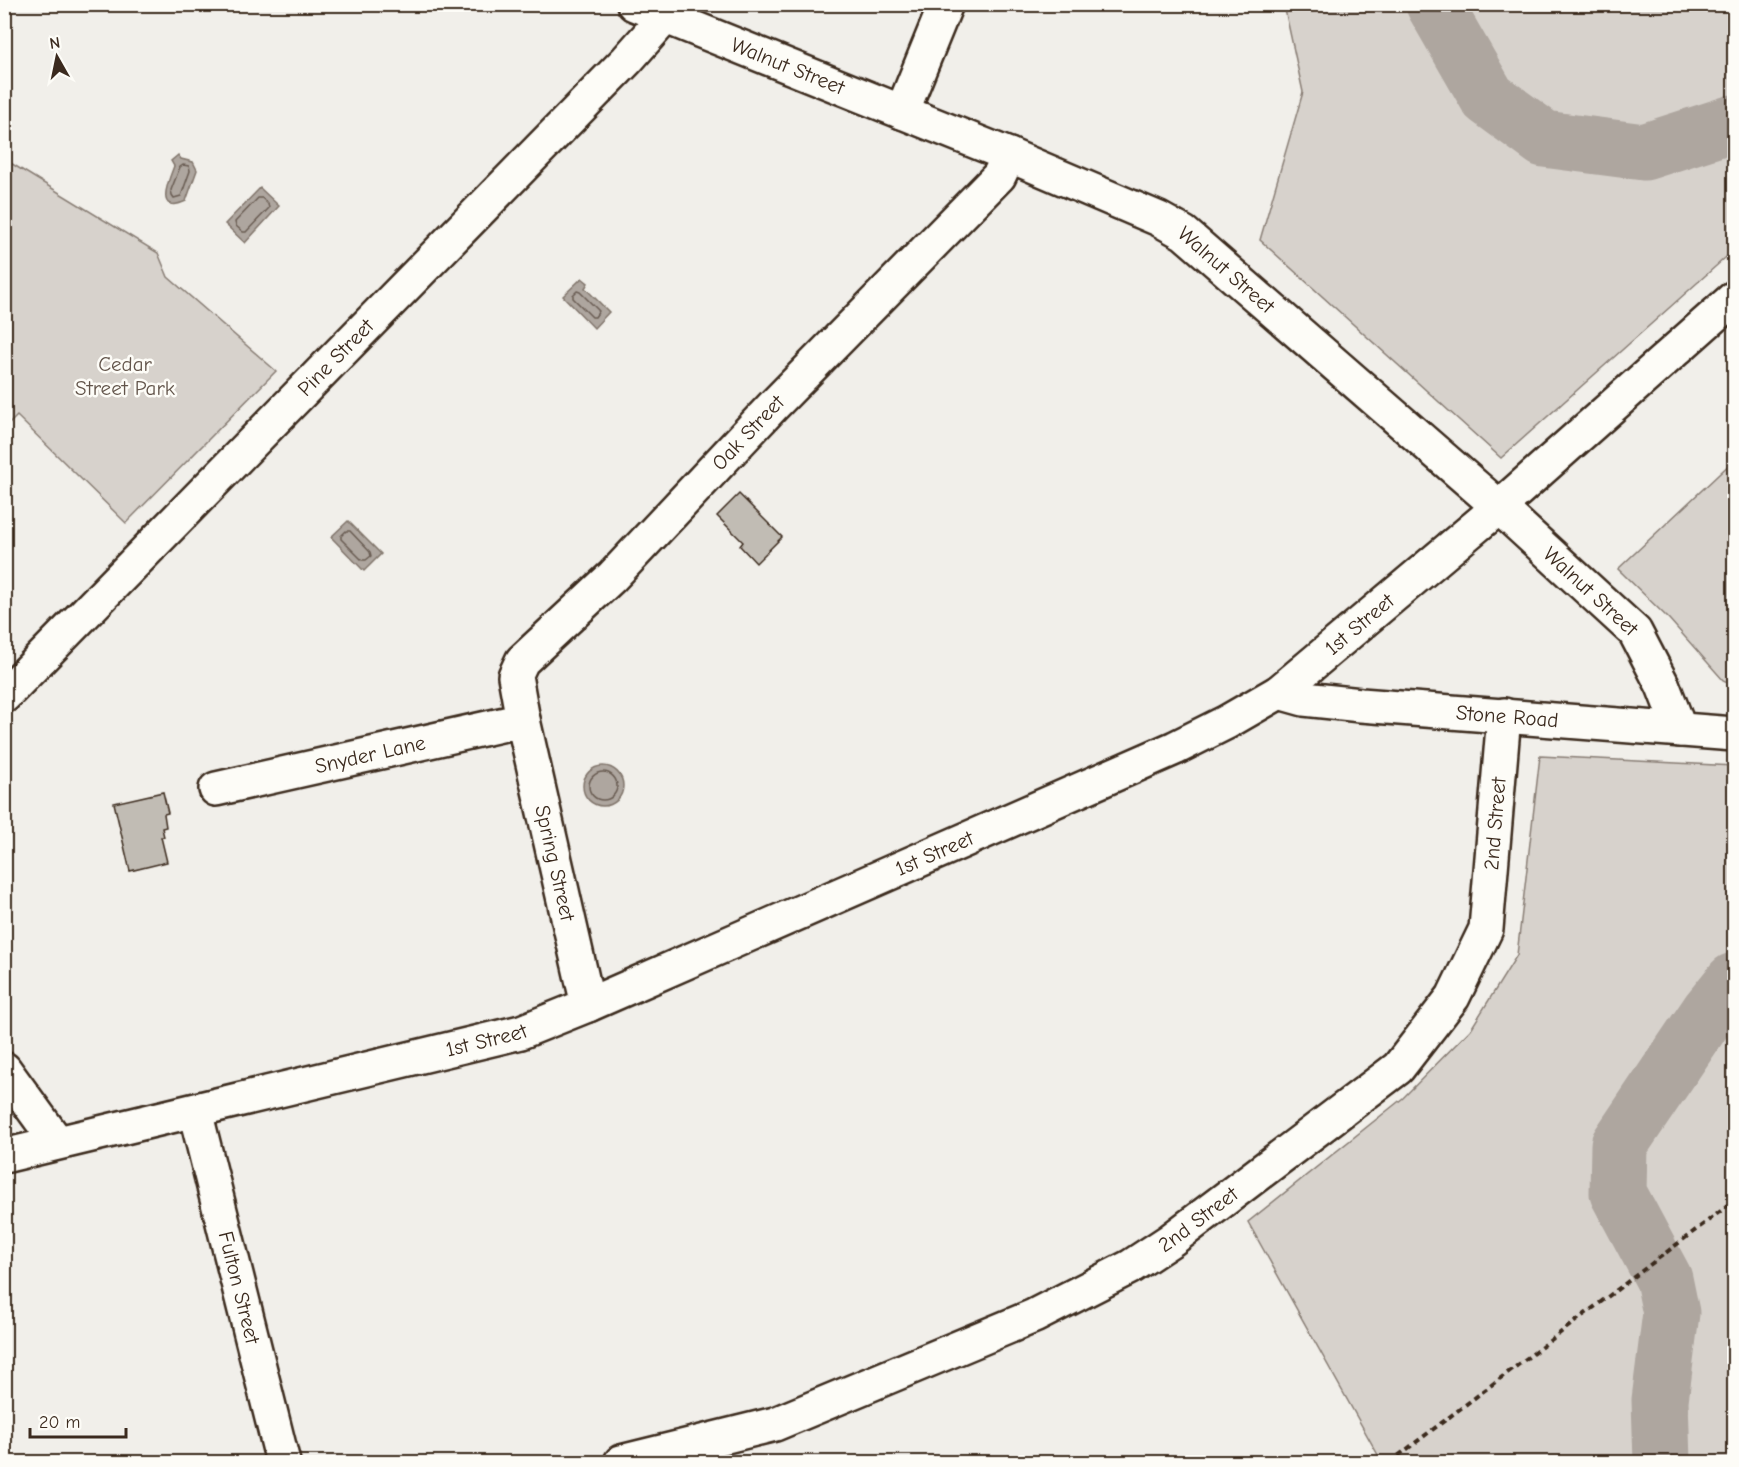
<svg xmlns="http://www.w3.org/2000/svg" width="1739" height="1467" viewBox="0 0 1739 1467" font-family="'Comic Neue',sans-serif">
<rect width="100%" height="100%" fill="#f1efea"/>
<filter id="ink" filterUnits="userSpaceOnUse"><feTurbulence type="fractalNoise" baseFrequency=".0167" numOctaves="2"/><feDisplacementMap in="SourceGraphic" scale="12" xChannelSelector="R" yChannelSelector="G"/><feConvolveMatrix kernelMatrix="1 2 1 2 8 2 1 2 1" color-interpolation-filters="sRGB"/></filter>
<g filter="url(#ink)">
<!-- green -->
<g fill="#d7d2cc" stroke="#897e75" stroke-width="1.5">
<polygon points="1284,5 1734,5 1734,250 1501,458 1260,240 1303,92"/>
<polygon points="4,159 158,253 168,277 276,371 126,523 17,416 5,428"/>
<polygon points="1734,460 1734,685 1723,680 1669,619 1618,569"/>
<polygon points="1540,756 1734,766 1734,1462 1382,1462 1248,1222 1403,1098 1471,1029 1517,955"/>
</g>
<!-- water -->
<g fill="#aea69f" stroke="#80746b" stroke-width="1.5">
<path d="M 178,155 L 181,159 L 193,162 L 197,170 L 186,201 C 153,216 169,179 174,166 L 171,161 Z"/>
<polygon points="260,188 279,206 245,243 225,224"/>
<polygon points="582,278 588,283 585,288 609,312 594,328 563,296"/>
<polygon points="348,521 381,554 364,571 331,537"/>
<circle cx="603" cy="786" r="20"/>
</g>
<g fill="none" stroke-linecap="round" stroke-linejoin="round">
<!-- shore -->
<g stroke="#695c52" stroke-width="1.5">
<polygon points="183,165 189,166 190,171 181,196 174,198 172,195 171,190 180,167"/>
<polygon points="258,198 262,198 268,204 269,208 246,232 243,232 236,226 235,222"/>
<polygon points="577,291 580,292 599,311 595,317 592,317 573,298 573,295"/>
<polygon points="346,531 350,531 370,552 371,556 366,560 362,560 341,539 341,536"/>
<circle cx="603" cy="786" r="14"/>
</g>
<!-- river -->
<g stroke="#aea69f" stroke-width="57">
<polyline points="1434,4 1488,98 1544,139 1644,152 1734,123"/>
<polyline points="1662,1462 1660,1400 1671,1313 1664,1279 1618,1193 1619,1145 1709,1012 1734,981"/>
</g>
</g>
<!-- building -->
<g fill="#c1bcb4" stroke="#3b2a1e" stroke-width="1.5">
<polygon points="739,494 782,537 756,563 740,546 743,542 717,516"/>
<polygon points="163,792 168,813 164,814 166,827 162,828 164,837 161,837 167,862 130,871 114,803"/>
</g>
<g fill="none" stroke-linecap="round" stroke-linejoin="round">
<defs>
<g id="street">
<path id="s1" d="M 634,4 L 1009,155 L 1159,219 L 1184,233 L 1499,507 L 1635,632 L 1663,686 L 1680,730"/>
<polyline points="902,112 946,4"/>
<path id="s2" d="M 4,696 L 627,60 L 665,17"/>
<path id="s3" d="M 216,789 L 523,720"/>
<path id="s4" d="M 588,1005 L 523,720 L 515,676 L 522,661 L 612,577 L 773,406 L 999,176 L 1009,155"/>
<polyline points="4,1069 57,1142"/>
<path id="s5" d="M 195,1111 L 283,1462"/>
<path id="s6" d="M 621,1462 L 775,1424 L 1034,1316 L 1130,1267 L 1171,1240 L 1398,1068 L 1453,997 L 1486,929 L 1504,715"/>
</g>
<g id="secondary">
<path id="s7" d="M 1279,692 L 1304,699 L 1361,705 L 1734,734"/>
<path id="s8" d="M 4,1156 L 521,1032 L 588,1005 L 1175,748 L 1227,722 L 1279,692 L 1499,507 L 1734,298"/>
</g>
</defs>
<!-- street casing -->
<use href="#street" stroke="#3b2a1e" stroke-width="38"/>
<!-- secondary casing -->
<use href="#secondary" stroke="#3b2a1e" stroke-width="38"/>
<!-- path -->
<polyline stroke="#3b2a1e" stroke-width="4" stroke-dasharray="6 4.5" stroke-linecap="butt" points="1390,1462 1734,1201"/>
<!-- street -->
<use href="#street" stroke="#fdfcf7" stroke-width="33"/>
<!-- secondary -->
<use href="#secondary" stroke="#fdfcf7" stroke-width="33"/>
</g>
</g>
<g text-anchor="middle" stroke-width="5" stroke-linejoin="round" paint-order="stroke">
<!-- street labels -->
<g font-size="21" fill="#3b2a1e" stroke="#fdfcf7">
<text dy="7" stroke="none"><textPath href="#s1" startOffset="166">Walnut Street</textPath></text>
<text dy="7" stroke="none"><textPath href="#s1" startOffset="652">Walnut Street</textPath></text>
<text dy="7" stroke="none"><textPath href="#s2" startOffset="474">Pine Street</textPath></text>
<text dy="7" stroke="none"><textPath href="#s4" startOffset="675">Oak Street</textPath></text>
<text dy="7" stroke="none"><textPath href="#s1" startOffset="1138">Walnut Street</textPath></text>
<text dy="7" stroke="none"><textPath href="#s8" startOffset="1468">1st Street</textPath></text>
<text dy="7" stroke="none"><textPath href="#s7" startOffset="230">Stone Road</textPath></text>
<text dy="7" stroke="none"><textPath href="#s3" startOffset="158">Snyder Lane</textPath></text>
<text dy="7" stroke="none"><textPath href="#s6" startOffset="1152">2nd Street</textPath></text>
<text dy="7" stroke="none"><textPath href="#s8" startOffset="982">1st Street</textPath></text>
<text transform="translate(555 863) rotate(77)" y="7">Spring Street</text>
<text dy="7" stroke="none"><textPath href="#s8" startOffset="496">1st Street</textPath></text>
<text dy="7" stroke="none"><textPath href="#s6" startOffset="630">2nd Street</textPath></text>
<text dy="7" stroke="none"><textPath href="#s5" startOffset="182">Fulton Street</textPath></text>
</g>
<!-- park labels -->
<g font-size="21" fill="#62544a" stroke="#fdfcf7">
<text x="125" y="371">Cedar<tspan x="125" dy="24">Street Park</tspan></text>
</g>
</g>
<!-- margin -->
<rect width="1739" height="1467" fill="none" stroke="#fdfcf7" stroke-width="24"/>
<rect x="12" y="12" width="1715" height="1443" fill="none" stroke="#3b2a1e" stroke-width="2" filter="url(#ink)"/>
<!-- north arrow -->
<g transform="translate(57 57) rotate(351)" stroke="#fdfcf7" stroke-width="4.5" paint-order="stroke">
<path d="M0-4.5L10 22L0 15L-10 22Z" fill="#3b2a1e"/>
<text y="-9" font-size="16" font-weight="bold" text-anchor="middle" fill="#3b2a1e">N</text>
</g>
<!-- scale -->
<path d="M30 1428v9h96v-9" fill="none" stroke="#3b2a1e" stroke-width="3"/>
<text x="39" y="1428" font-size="18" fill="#3b2a1e" stroke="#fdfcf7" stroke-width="4.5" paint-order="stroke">20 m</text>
</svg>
